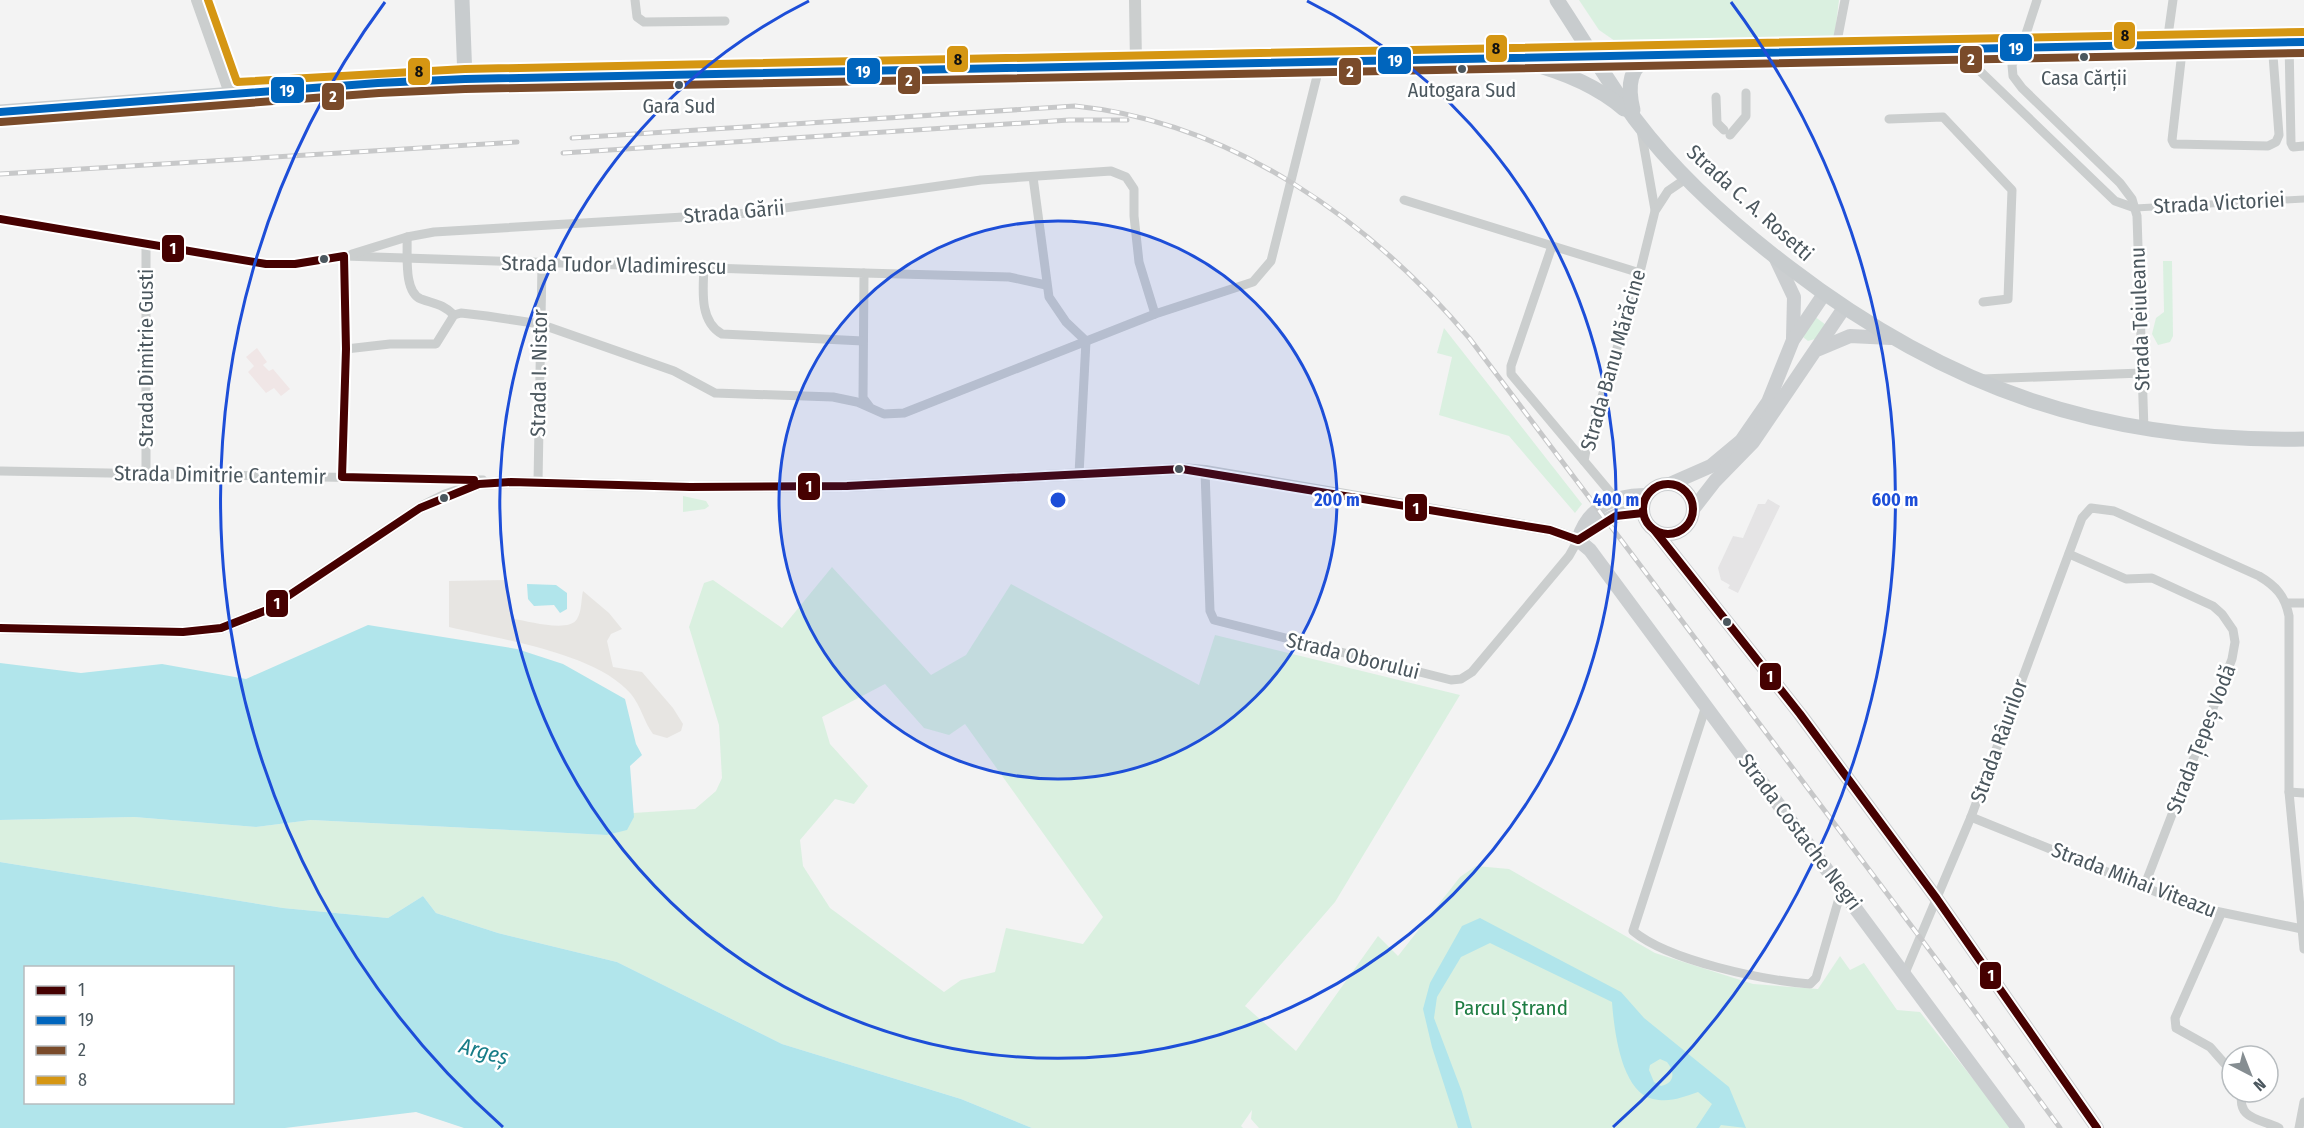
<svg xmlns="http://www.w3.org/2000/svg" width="2304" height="1128" viewBox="0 0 2304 1128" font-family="'Fira Sans Condensed',sans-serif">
<rect width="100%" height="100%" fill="#f3f3f3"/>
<!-- education -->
<polygon fill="#e5e4e5" points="1768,499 1780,506 1738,593 1728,588 1730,585 1721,580 1718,568 1733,536 1743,538 1758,504 1765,504"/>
<!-- medical -->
<polygon fill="#f0e6e6" points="257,348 267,362 263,365 269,371 273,369 290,389 281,396 274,388 266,393 248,372 254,366 246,357"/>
<!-- green -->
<g fill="#daf0e0" fill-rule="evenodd">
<polygon points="1579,0 1839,0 1834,41 1615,41 1599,30"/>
<polygon points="2163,261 2172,261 2173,336 2170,342 2158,345 2152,334 2156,318 2164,312"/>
<polygon points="1814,316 1826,325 1815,339 1808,341 1803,337"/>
<polygon points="1444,328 1582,504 1575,513 1509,436 1439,415 1452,357 1437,353"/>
<polygon points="683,496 706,501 709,506 705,509 683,512"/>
<path d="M 832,567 L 931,675 L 966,655 L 1011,584 L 1199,685 L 1215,635 L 1460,695 L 1335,902 L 1245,1006 L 1296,1051 L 1378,936 L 1398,956 L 1460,877 L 1476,866 L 1509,869 L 1655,953 L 1753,984 L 1818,989 L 1840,956 L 1850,970 L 1864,963 L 1897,1010 L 1920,1012 L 2012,1128 L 1259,1128 L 1251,1119 L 1252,1110 L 1241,1126 L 1243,1128 L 1032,1128 L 961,1099 L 782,1044 L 617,962 L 498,933 L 436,913 L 423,896 L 388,918 L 283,908 L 0,862 L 0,820 L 134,817 L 256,827 L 311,820 L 607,835 L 627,829 L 633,813 L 695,809 L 716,791 L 722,778 L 719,725 L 689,627 L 704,583 L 713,580 L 782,628 ZM 885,684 L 924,728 L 949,735 L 965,724 L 1103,917 L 1083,944 L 1006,928 L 995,972 L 961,980 L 944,992 L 830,908 L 803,866 L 800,840 L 835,799 L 854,804 L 868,786 L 830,744 L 822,717 Z"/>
</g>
<!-- sand -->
<path fill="#e7e5e2" d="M 507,580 L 514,619 C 528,621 569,633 577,619 C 582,611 581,599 583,591 L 609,613 L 622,629 L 611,634 L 607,641 L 613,667 L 642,672 L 673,708 L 683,724 L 681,731 L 667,738 L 653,734 C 644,722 641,706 631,694 C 597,653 499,639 449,627 L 449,581 Z"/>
<!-- water -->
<g fill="#b1e5eb" fill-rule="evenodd">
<polygon points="527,584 556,585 567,593 567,609 560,613 554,605 534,606 528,599"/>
<polygon points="368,625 517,649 563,664 625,699 636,744 642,755 630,766 634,817 627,830 607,835 311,820 256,827 134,817 0,820 0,663 81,673 162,664 246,679"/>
<path d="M 0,862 L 283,908 L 388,918 L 423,896 L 436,913 L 498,933 L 617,962 L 782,1044 L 961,1099 L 1032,1128 L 464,1128 L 416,1112 L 285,1128 L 0,1128 ZM 26,968 L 232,968 L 232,1102 L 26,1102 Z"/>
<path d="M 1480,918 L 1621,992 L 1644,1018 L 1729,1087 L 1746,1128 L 1721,1125 L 1719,1128 L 1696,1128 L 1712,1104 L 1698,1092 C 1683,1097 1670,1103 1653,1099 C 1621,1092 1614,1029 1612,1002 L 1490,943 L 1461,957 L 1437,997 L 1434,1018 L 1462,1092 L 1472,1128 L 1458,1128 L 1432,1047 L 1423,1009 L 1430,983 L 1462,926 ZM 1660,1059 L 1667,1062 C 1675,1072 1675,1083 1661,1086 L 1654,1082 L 1649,1070 L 1650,1065 Z"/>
</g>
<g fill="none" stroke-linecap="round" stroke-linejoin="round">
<!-- pedestrian -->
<polyline stroke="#cbcece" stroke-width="7" points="2135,208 2304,199"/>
<!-- minor -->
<g stroke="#cbcece" stroke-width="9">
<polyline points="635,0 637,17 644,22 725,21"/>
<polyline points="2037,0 2022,46 2012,65 2013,76 2022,88 2120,183 2132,199 2137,216 2144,430"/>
<polyline points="2289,42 2291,143 2293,147 2304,146"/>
<polyline points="2167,43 2173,0"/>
<polyline points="2183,43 2172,140 2174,144 2268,146 2276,142 2279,135 2272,42"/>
<polyline points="1957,49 2115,201 2135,208"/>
<polyline points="1835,52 1845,0"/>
<polyline points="1716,97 1717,123 1724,130"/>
<polyline points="1889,119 1943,117 2012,190 2008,299 1983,302"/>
<polyline points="1641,130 1655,210"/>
<polyline points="1730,135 1746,116 1746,93"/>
<polyline points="1033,177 1049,297 1066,322 1086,341 1079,474"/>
<polyline points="1404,200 1640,273"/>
<polyline points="0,219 266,264 295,264 344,256 864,273 863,398 869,406"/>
<path d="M 407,237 C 408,253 403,292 421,299 C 435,304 443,304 454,315"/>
<polyline points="146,245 146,472"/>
<polyline points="1552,246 1511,366 1511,374 1584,461"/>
<polyline points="352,254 407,237 434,232 750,213 981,180 1111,171 1126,177 1134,189 1134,216 1139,262 1155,314"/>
<path d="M 704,267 C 703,290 699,321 722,334 L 863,341"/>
<polyline points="864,273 1009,277 1046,285"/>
<polyline points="346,349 390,344 436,344 454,315 461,313 487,316 540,324 674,371 715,393 833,397 857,402 884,414 904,413 1155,314 1253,282 1271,261 1321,60"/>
<polyline points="1982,379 2142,373"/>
<polyline points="0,471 483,480"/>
<polyline points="1205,471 1210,611 1214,620 1451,680 1461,679 1472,672 1569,556 1578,540"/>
<polyline points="342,477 346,349 344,256"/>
<polyline points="538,482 542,264"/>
<polyline points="1615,498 1584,461 1587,445 1638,280 1655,211 1668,191 1687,178"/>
<polyline points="2069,554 2126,579 2152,578 2213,606 2222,614 2233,630 2235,642 2232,659 2144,887"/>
<polyline points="2286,603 2304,603"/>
<path d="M 1706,706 L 1633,931 C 1669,961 1763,980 1810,984 L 1816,978 L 1842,888"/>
<polyline points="2289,792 2304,793"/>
<polyline points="1971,817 2191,906 2302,929"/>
<polyline points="2221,914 2175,1018 2176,1028 2210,1047 2232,1072"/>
<path d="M 1905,973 L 1971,817 L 2082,518 L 2091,508 L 2114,511 L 2259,576 C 2276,586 2285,596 2289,616 L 2289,792 L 2304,949"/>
<path d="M 2242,1092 C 2237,1119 2257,1118 2279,1128"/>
<polyline points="2299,1128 2304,1102"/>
</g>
<!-- tertiary -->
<g stroke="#cbcece" stroke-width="12">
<polyline points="197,0 230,93"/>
<polyline points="1135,0 1136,64"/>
<polyline points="0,628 183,632 221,628 267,610 420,508 444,496 479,484 511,482 690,487 847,486 1182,469 1205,471 1550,530 1578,540"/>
</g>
<!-- secondary -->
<g stroke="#cbced0" stroke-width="14">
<polyline points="1776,259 1794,297 1793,338"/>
<polyline points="1819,349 1850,336 1891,338"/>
<circle cx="1668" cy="509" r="25"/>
<polyline points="1670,484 1711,466 1741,441 1768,402 1793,340 1824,294"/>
<polyline points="1694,508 1715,481 1753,442 1844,308"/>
<polyline points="1655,531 1800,714 1937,899 2097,1128"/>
<polyline points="1578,540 1590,550 2018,1128"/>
<path d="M 1578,540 C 1587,508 1615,494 1647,495"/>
<path d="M 1578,540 C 1599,524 1616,509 1643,513"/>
</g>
<!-- primary -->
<g stroke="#c8ccce" stroke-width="15">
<polyline points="462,0 465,79"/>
<path d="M 1557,0 C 1583,39 1607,81 1635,119 C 1678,176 1733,225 1790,268 C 1948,389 2104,443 2304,439"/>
<path d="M 1521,61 C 1558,70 1595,84 1624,109"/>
<path d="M 1633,110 C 1627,85 1629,66 1653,55"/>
<polyline points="0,112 378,83 465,79 2304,42"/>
</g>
<defs>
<g id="rail">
<path d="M 572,138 L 1075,106 C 1232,122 1371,221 1470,339 L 1943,968 L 2060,1128"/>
<polyline points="563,153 1069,120 1127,120"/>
<polyline points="0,174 517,142"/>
</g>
</defs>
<!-- rail casing -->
<use href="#rail" stroke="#c7c8c9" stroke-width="5"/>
<!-- rail -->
<use href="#rail" stroke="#fff" stroke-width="3" stroke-dasharray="9" stroke-linecap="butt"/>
<defs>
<g id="bus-1">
<polyline points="0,219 266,264 295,264 344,256 346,349 342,477 474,480"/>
<circle cx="1668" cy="509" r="25"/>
<polyline points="1655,531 1800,714 1937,899 2097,1128"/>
<polyline points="0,628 183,632 221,628 267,610 420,508 479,484 511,482 690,487 847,486 1182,469 1550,530 1578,540 1616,516 1643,513"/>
</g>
<polyline id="bus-2" points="0,112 378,83 465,79 2304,42"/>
<polyline id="bus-3" points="1,122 379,93 465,89 2304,53"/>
<polyline id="bus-4" points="208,0 237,82 465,69 2304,32"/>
</defs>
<!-- bus-1 casing -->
<use href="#bus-1" stroke="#fff" stroke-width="12"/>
<!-- bus-2 casing -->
<use href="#bus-2" stroke="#fff" stroke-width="12"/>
<!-- bus-3 casing -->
<use href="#bus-3" stroke="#fff" stroke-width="12"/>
<!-- bus-4 casing -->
<use href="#bus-4" stroke="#fff" stroke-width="12"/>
<!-- bus-1 -->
<use href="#bus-1" stroke="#460101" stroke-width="8"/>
<!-- bus-2 -->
<use href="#bus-2" stroke="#0065bd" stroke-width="8"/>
<!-- bus-3 -->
<use href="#bus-3" stroke="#7a4b2a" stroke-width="8"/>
<!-- bus-4 -->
<use href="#bus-4" stroke="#d59613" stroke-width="8"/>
</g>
<!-- distance rings -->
<circle cx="1058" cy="500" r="279" fill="#1d4ed8" fill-opacity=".12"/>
<g fill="none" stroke="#1d4ed8" stroke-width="3">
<circle cx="1058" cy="500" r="279"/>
<path d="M1307 1A558 558 0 1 1 809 1"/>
<path d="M503 1127A837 837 0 0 1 385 2M1731 2A837 837 0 0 1 1613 1127"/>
</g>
<!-- markers -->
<g fill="#4b575e" stroke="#fff" stroke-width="2">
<circle cx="2084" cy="57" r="5"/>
<circle cx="1462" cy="69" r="5"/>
<circle cx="679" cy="85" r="5"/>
<circle cx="324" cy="259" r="5"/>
<circle cx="1179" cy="469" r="5"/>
<circle cx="444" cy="498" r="5"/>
<circle cx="1727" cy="622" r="5"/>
</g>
<g text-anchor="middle" stroke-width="5" stroke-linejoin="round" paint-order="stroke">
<!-- bus labels -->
<g font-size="20" fill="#4b575e" stroke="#fff">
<text x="2084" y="85">Casa Cărții</text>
<text x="1462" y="97">Autogara Sud</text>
<text x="679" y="113">Gara Sud</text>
</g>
<!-- street labels -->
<g font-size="21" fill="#4b575e" stroke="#fff">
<text transform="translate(1750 203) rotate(42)" y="7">Strada C. A. Rosetti</text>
<text transform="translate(2219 203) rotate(-3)" y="7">Strada Victoriei</text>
<text transform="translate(734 212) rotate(-5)" y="7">Strada Gării</text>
<text transform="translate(614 265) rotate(1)" y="7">Strada Tudor Vladimirescu</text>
<text transform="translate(2140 319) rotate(-92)" y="7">Strada Teiuleanu</text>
<text transform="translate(146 358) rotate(-90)" y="7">Strada Dimitrie Gusti</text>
<text transform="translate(1613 360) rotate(-74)" y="7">Strada Banu Mărăcine</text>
<text transform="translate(539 373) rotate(-89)" y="7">Strada I. Nistor</text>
<text transform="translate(220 475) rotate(1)" y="7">Strada Dimitrie Cantemir</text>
<text transform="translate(1353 656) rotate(14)" y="7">Strada Oborului</text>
<text transform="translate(2201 739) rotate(-69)" y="7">Strada Țepeș Vodă</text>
<text transform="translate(1999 741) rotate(-70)" y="7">Strada Râurilor</text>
<text transform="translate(1800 832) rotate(53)" y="7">Strada Costache Negri</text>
<text transform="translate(2134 880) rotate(21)" y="7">Strada Mihai Viteazu</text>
</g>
<!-- park labels -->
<g font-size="21" fill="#1f7d43" stroke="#fff">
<text x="1511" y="1015">Parcul Ștrand</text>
</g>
<!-- water labels -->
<g font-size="22" font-style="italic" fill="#167c87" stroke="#fff">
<text transform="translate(484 1051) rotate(15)" y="8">Argeș</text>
</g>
</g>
<circle cx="1058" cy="500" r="9" fill="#1d4ed8" stroke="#fff" stroke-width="3"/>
<g font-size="18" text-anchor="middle" font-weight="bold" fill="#1d4ed8" stroke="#fff" stroke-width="5" stroke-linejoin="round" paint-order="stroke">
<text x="1337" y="506">200 m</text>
<text x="1616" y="506">400 m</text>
<text x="1895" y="506">600 m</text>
</g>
<g stroke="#fff" stroke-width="2">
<rect x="2113" y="21" width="23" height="29" rx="6" fill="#d59613"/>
<rect x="1999" y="33" width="34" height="29" rx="6" fill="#0065bd"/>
<rect x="1485" y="34" width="23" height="29" rx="6" fill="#d59613"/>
<rect x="946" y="45" width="23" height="28" rx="6" fill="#d59613"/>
<rect x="1959" y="45" width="24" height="29" rx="6" fill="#7a4b2a"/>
<rect x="1377" y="46" width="35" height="29" rx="6" fill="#0065bd"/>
<rect x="846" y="57" width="35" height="28" rx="6" fill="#0065bd"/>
<rect x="407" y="57" width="24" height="29" rx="6" fill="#d59613"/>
<rect x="1338" y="57" width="24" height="29" rx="6" fill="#7a4b2a"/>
<rect x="897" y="66" width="24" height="29" rx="6" fill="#7a4b2a"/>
<rect x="270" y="76" width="35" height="28" rx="6" fill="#0065bd"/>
<rect x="321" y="82" width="24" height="29" rx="6" fill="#7a4b2a"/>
<rect x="161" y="234" width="24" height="29" rx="6" fill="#460101"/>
<rect x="797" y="472" width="24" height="29" rx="6" fill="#460101"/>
<rect x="1404" y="493" width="24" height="29" rx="6" fill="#460101"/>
<rect x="265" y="589" width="24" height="29" rx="6" fill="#460101"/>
<rect x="1759" y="662" width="23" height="29" rx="6" fill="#460101"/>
<rect x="1979" y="961" width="23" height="29" rx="6" fill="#460101"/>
</g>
<g font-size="16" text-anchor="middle" font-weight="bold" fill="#fff">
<text x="2016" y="54">19</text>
<text x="1971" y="65">2</text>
<text x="1395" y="66">19</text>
<text x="863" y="77">19</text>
<text x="1350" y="77">2</text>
<text x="909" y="86">2</text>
<text x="287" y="96">19</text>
<text x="333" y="102">2</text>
<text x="173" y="254">1</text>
<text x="809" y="492">1</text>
<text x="1416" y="514">1</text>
<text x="277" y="609">1</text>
<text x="1770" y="682">1</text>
<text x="1991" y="981">1</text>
</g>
<g font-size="16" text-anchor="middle" font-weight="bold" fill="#111">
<text x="2125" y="41">8</text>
<text x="1496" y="54">8</text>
<text x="958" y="65">8</text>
<text x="419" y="77">8</text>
</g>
<!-- legend -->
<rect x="24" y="966" width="210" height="138" fill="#ffffff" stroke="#b7bcbf" stroke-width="1.5"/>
<rect x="36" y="986" width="30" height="9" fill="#460101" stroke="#b7bcbf" stroke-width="1.5"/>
<text x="78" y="996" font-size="18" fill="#4b575e">1</text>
<rect x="36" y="1016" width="30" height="9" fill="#0065bd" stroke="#b7bcbf" stroke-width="1.5"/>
<text x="78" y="1026" font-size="18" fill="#4b575e">19</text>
<rect x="36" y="1046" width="30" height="9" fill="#7a4b2a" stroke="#b7bcbf" stroke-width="1.5"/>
<text x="78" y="1056" font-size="18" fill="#4b575e">2</text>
<rect x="36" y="1076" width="30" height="9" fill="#d59613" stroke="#b7bcbf" stroke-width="1.5"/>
<text x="78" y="1086" font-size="18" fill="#4b575e">8</text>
<!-- north arrow -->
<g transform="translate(2250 1074) rotate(138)"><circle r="28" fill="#ffffff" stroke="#b7bcbf" stroke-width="1.5"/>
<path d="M0-4.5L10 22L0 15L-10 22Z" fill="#868e92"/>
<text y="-9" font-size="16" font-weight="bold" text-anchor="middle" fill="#4b575e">N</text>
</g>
</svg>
